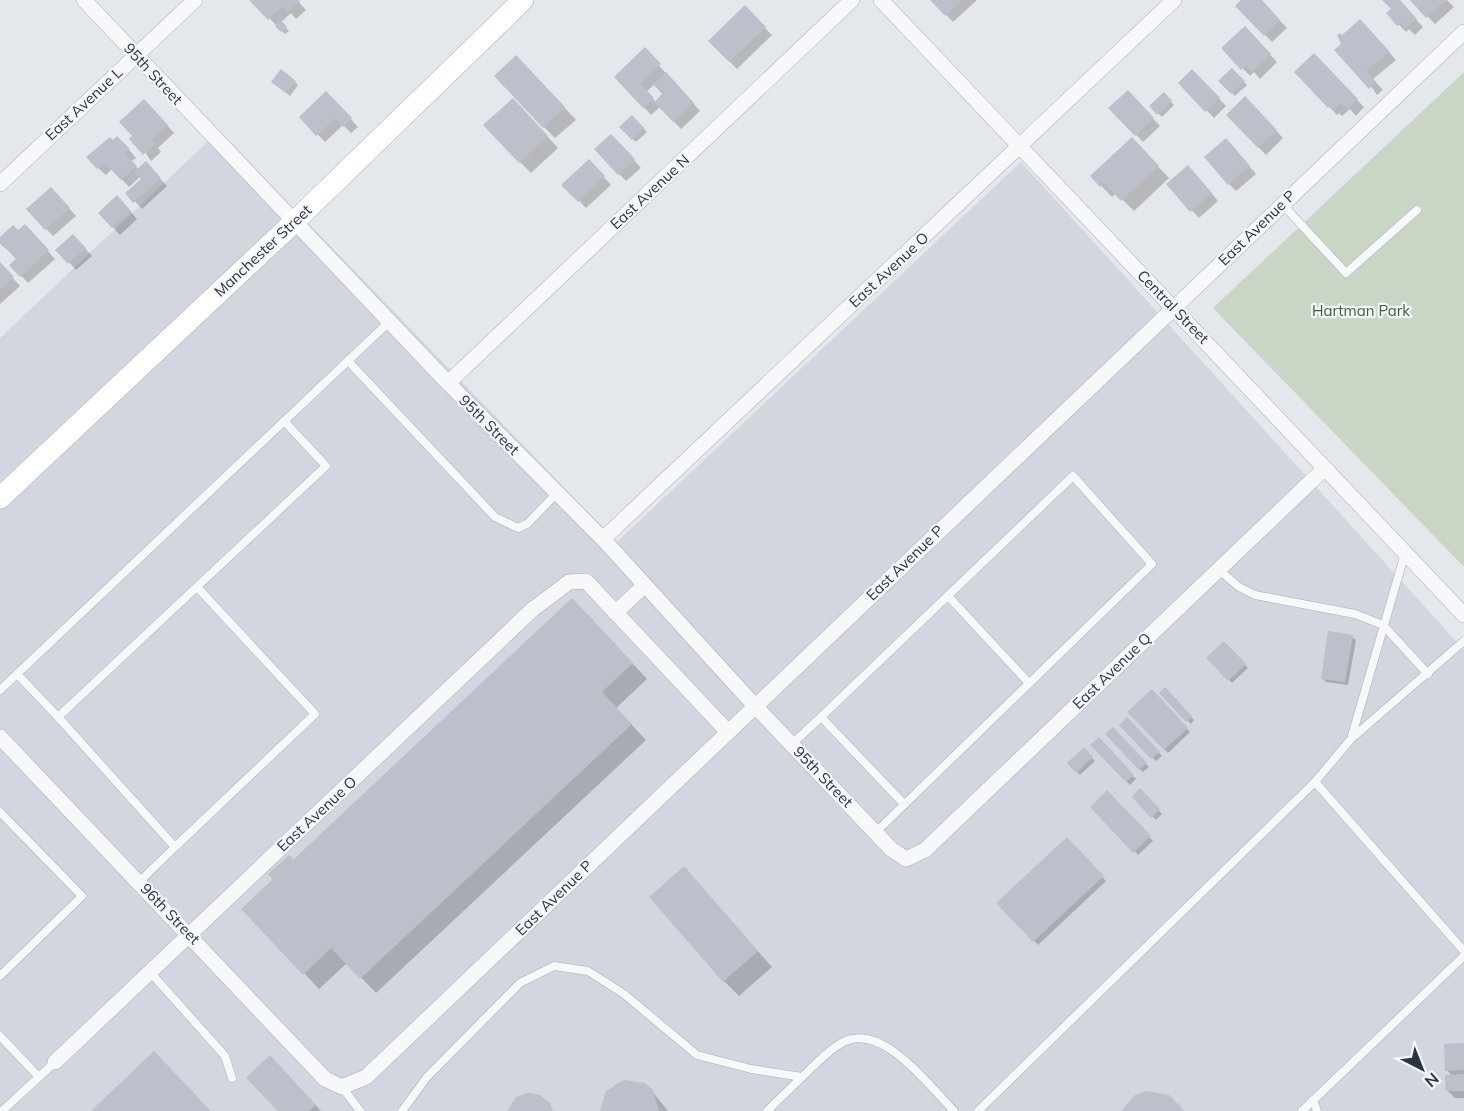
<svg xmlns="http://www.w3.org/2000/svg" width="1464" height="1111" viewBox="0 0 1464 1111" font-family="Mulish,sans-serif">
<rect width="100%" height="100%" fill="#e4e7ec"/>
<!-- built -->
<polygon fill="#d2d6de" points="219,131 617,542 1021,162 1464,650 1464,1111 0,1111 0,338"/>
<!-- green -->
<polygon fill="#c9d6c5" points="1464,72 1464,567 1213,308"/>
<!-- shadow -->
<g fill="#0003" fill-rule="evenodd">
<polygon points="251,0 297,0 306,10 296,19 291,13 281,22 289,31 285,34"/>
<polygon points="932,0 977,0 953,22"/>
<polygon points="1244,0 1260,0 1287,28 1272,42 1237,6"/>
<polygon points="1385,0 1398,0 1423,27 1415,35 1409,29 1406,32 1388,13 1393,9"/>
<polygon points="1412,0 1447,0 1454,7 1435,24"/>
<polygon points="745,8 772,35 737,69 710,41"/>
<polygon points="1245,28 1277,62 1260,79 1254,72 1250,76 1223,48"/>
<polygon points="1367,28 1396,60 1373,79 1383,90 1377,95 1342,44 1342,37"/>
<path d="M 645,50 L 700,111 L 681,129 L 660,107 L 651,115 L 616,77 ZM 655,84 L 664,94 L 656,102 L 646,92 Z"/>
<polygon points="1314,55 1364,107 1356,116 1350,109 1342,116 1339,113 1337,115 1296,72"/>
<polygon points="528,68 576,120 555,138 544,127"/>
<polygon points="1232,70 1247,85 1235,96 1220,81"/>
<polygon points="1192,71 1226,106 1214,118 1180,83"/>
<polygon points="295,82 298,85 290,96 276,85"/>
<polygon points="1128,92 1160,126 1143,142 1111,108"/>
<polygon points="1164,94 1174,105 1162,117 1151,106"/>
<polygon points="1245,98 1283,138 1266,155 1228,115"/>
<polygon points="334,100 358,127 351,133 343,125 325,142 301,117"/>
<polygon points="152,108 174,133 158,148 161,152 151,161 134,136"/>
<polygon points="524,111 558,148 531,173 520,162"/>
<polygon points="632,117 647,132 636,142 621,127"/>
<polygon points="113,142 125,145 136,158 131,162 139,170 146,163 167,186 142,209 127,193 143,179 141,176 129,187 112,169 106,175 98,168"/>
<polygon points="619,143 641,168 626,181 619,174"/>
<polygon points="1233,148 1256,174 1236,191 1229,184"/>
<polygon points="1143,151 1169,178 1134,211 1116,193 1112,197 1092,176"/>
<polygon points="589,161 611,185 586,208 564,185"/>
<polygon points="1195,174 1218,201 1199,218 1168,184"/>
<polygon points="58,196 76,216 53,236 28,209"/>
<polygon points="125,205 137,219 120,235 100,213"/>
<polygon points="19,232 32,233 55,259 28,283 11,265 17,260 0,242 0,239"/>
<polygon points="80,243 92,256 76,270 58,250"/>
<polygon points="0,264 20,286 0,304"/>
<polygon points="588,615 647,679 616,708 646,740 376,993 347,963 319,989 304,973 294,861"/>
<polygon points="1352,637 1356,640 1348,685 1326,682 1323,679"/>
<polygon points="1224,643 1248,668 1232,683 1208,658"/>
<polygon points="1165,689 1194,720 1191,724 1161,693"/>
<polygon points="1152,691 1190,732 1168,753 1130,712"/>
<polygon points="1127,719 1162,756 1156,761 1121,725"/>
<polygon points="1112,729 1149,767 1143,772 1107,734"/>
<polygon points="1098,739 1136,779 1130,785 1092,745"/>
<polygon points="1083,749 1095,761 1080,775 1069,763"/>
<polygon points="1140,791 1162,814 1156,820 1134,797"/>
<polygon points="1107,792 1153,841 1138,855 1092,807"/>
<polygon points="1067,839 1106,881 1038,945 998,903"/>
<polygon points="684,868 772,967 739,996 724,981"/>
<polygon points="1464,1044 1464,1098 1455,1098 1448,1091 1452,1076 1447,1070"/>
<polygon points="281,1069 321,1111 280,1111"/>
<polygon points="624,1081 652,1091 668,1111 604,1111 603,1101 615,1085"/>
</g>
<!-- building -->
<g fill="#bbc0ca">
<polygon points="249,0 298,0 300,1 288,12 283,6 268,20"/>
<polygon points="930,0 962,0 945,16"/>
<polygon points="1241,0 1262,0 1280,20 1264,36 1235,6"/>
<polygon points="1382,0 1400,0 1417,19 1406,28 1401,23 1397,26 1386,13 1391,9"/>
<polygon points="1410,0 1446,0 1426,18"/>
<polygon points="745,5 766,27 729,62 708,41"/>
<polygon points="1360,19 1390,52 1366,71 1376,82 1369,89 1334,50 1341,44 1337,35 1340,33 1342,35"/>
<polygon points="281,20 287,27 281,32 275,26"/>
<polygon points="1245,26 1271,54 1252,72 1246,65 1241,70 1221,48"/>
<polygon points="645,47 661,64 640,83 654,98 643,108 614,77"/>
<polygon points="1314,53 1358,99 1348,109 1341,103 1334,110 1331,106 1328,108 1294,72"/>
<polygon points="516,55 565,107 543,128 494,76"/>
<polygon points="1232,68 1245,81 1231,94 1218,81"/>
<polygon points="281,69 296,81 286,93 271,82"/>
<polygon points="1192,69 1220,98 1205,112 1178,83"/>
<polygon points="666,72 694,103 673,122 654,102 662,94 653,84"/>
<polygon points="1128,90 1154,118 1135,136 1108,108"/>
<polygon points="326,91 352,118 343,127 335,119 316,136 299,117"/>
<polygon points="1164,92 1172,101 1157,115 1149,106"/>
<polygon points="1245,96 1277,130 1258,148 1226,115"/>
<polygon points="513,98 548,136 519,163 483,125"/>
<polygon points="144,99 168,125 151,140 155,144 143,155 129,139 132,136 119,122"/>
<polygon points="632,115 644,128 632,140 619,127"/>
<polygon points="611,134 635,159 618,175 594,149"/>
<polygon points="117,136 130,149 125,154 137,166 121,180 104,162 97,169 86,157 110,137 113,140"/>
<polygon points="1132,137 1159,166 1121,201 1104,183 1100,187 1090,176"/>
<polygon points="1226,138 1250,166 1228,185 1204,157"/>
<polygon points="589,159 605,176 578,202 561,185"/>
<polygon points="146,161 161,178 133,203 125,193 141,179 134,172"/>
<polygon points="1188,165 1212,193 1190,212 1166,184"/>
<polygon points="51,187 70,208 45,230 26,209"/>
<polygon points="117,195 131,211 112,228 98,213"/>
<polygon points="25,224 49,250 20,277 9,265 17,258 0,244 0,237 13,225 18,230"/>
<polygon points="73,234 86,248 68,264 55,250"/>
<polygon points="0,262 14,277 0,290"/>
<polygon points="572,598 633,663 602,692 632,724 360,979 331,948 303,975 241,909 273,879 268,874 289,855 294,859"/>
<polygon points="1328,631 1353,635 1345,682 1321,679"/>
<polygon points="1224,641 1246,664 1228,681 1206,658"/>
<polygon points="1165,687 1192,716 1186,722 1159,693"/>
<polygon points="1152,689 1188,728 1164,750 1127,712"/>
<polygon points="1127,717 1160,752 1151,759 1119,725"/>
<polygon points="1113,727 1147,763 1139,770 1105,734"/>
<polygon points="1099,737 1134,775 1126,782 1090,745"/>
<polygon points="1084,747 1093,757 1076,773 1067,763"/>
<polygon points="1140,788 1160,809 1151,818 1132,797"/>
<polygon points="1107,790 1151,836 1133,853 1090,807"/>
<polygon points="1067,837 1104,876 1033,942 996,903"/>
<polygon points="684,866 758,951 723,982 649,897"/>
<polygon points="1464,1043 1464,1070 1445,1071 1444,1044"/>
<polygon points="154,1051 211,1111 91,1111"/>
<polygon points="270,1055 316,1105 309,1111 278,1111 246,1078"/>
<polygon points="1464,1074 1464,1091 1446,1091 1445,1075"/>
<polygon points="624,1080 645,1083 653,1090 659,1111 600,1111 606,1091"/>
<polygon points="1146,1091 1169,1095 1185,1111 1121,1111 1135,1095"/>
<polygon points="528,1093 540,1095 550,1103 553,1111 507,1111 516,1097"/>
</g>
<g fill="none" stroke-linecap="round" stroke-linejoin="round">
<defs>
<g id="lane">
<polyline points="1282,204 1346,273 1417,210"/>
<polyline points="348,361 495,517 518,528 527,524 557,493"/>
<polyline points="1219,570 1239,587 1255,595 1355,614 1383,625 1428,674"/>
<polyline points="948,596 1028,682"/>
<polyline points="17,674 58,717 326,466 284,421"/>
<polyline points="0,690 389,322"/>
<polyline points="58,717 175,847 315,714 197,587"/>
<polyline points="1352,738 1464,641"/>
<polyline points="792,744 821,717"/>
<polyline points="1315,782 1464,951"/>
<polyline points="0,812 82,896 0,976"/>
<polyline points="876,832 1152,564 1073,476 821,717 904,804"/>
<polyline points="139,882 175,847"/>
<polyline points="150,972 225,1056 232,1078"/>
<polyline points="0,1036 39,1077 55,1062"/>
<polyline points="342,1087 360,1111"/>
<polyline points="1313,1100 1317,1111"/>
<polyline points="2,1111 39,1077"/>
<path d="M 402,1111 L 427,1077 L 520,983 L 554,966 L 588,971 L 624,994 L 697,1055 L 751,1069 L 802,1077 C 814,1066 826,1052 840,1044 C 880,1018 929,1086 954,1111"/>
<polyline points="767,1111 802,1077"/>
<polyline points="978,1111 1315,782 1351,739 1405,553"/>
<polyline points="1302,1111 1464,956"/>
</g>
<g id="street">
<polyline points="84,0 448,383 603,539 755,706 891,849 906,859 925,850 1325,468"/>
<polyline points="881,0 1464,615"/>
<polyline points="0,184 195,0"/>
<polyline points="448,383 852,0"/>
<polyline points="603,539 1174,0"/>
<polyline points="615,613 644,586"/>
<polyline points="0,737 325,1079 342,1087 366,1077 1464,32"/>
<polyline points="55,1062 533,609 569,582 586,581 728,732"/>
</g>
<polyline id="secondary" points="0,498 294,222 523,0"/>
</defs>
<!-- lane casing -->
<use href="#lane" stroke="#a9aeb7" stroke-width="9"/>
<!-- street casing -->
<use href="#street" stroke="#a9aeb7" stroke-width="16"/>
<!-- secondary casing -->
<use href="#secondary" stroke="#a9aeb7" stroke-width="22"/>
<!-- lane -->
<use href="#lane" stroke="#f7f8fa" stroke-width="8"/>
<!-- street -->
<use href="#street" stroke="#f7f8fa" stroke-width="15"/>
<!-- secondary -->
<use href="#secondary" stroke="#fff" stroke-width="21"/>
</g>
<g text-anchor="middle" stroke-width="4.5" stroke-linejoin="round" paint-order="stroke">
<!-- street labels -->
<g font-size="15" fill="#2b3445" stroke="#f4f6f9">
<text transform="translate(153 74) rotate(47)" y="5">95th Street</text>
<text transform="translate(84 104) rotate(-43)" y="5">East Avenue L</text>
<text transform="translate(650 192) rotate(-43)" y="5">East Avenue N</text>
<text transform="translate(1257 228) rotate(-44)" y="5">East Avenue P</text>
<text transform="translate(263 251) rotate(-43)" y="5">Manchester Street</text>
<text transform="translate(889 270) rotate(-43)" y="5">East Avenue O</text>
<text transform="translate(1173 307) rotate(46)" y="5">Central Street</text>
<text transform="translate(489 425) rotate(45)" y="5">95th Street</text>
<text transform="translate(905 563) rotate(-44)" y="5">East Avenue P</text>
<text transform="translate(1112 671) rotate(-44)" y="5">East Avenue Q</text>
<text transform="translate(823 777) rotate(46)" y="5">95th Street</text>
<text transform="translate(317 814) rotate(-43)" y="5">East Avenue O</text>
<text transform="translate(554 898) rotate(-44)" y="5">East Avenue P</text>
<text transform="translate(170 914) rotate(46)" y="5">96th Street</text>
</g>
<!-- park labels -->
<g font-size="15" fill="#3f6138" stroke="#f4f6f9">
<text x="1361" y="316">Hartman Park</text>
</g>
</g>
<!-- north arrow -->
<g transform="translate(1422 1069) rotate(138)" stroke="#f4f6f9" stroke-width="4.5" paint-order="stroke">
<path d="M0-4.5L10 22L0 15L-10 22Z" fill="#2b3445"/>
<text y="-9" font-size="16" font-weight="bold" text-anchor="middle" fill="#2b3445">N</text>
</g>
</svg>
